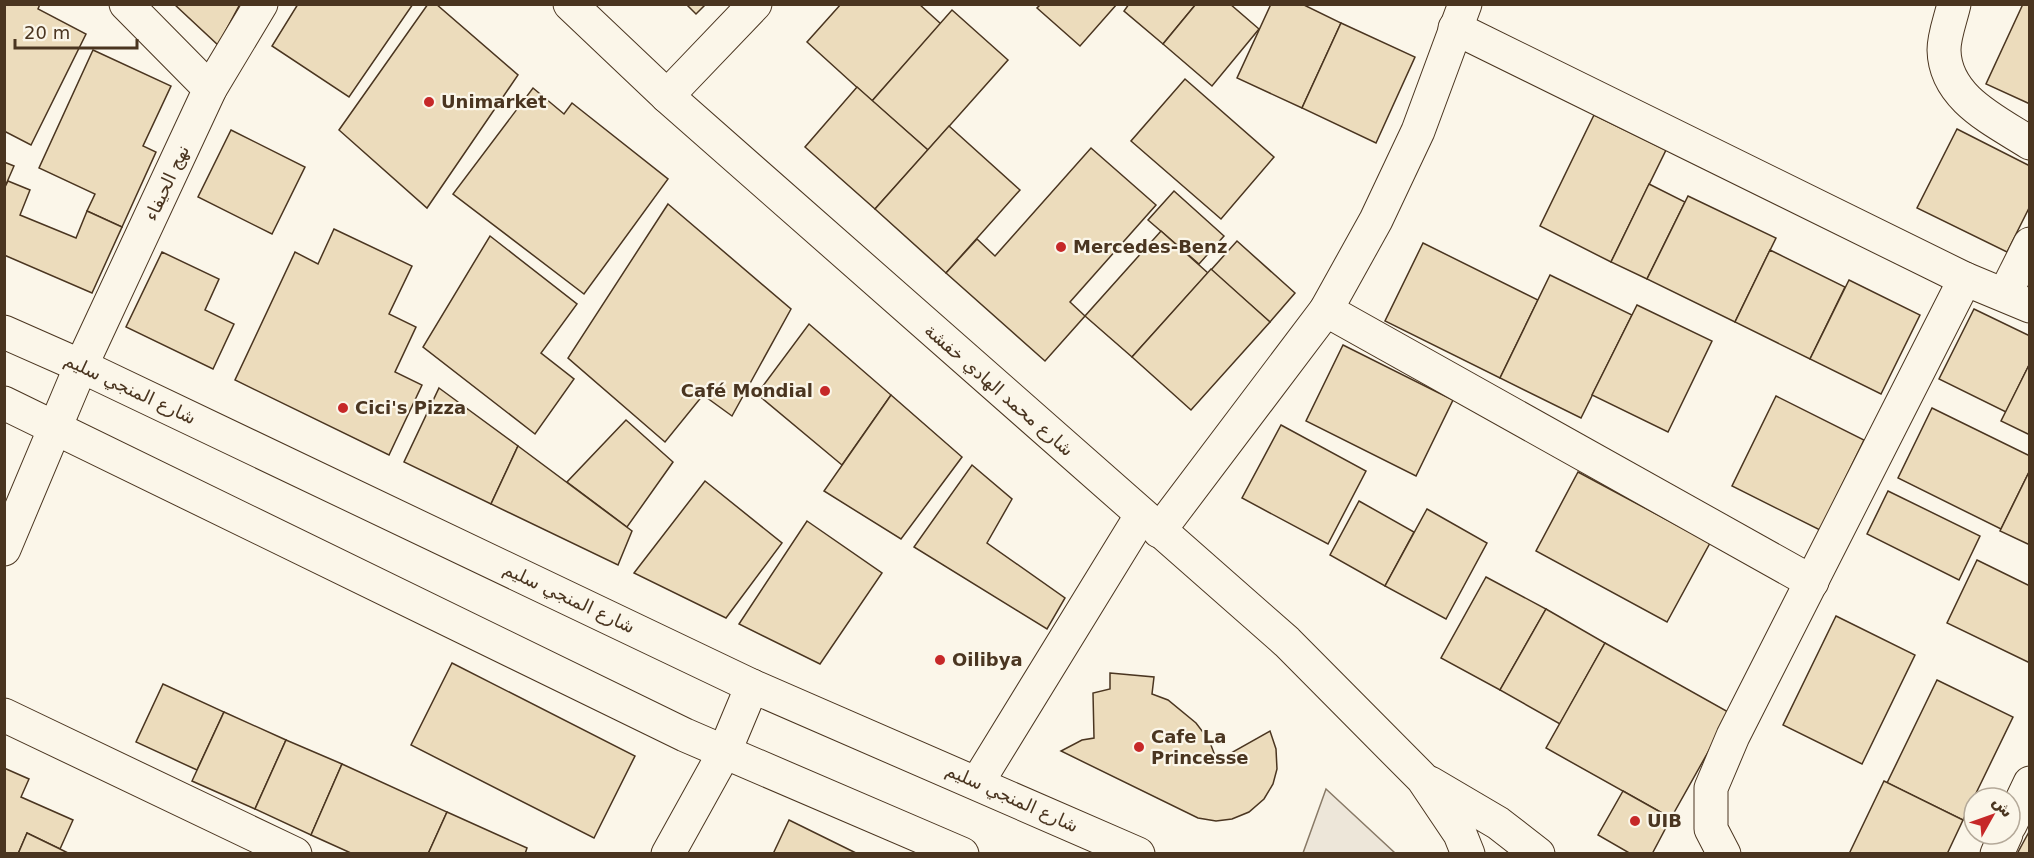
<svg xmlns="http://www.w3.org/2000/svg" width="2034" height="858" viewBox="0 0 2034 858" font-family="'DejaVu Sans',Vazirmatn,sans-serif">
<rect width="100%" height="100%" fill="#fbf6e9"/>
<!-- green -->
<polygon fill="#ede6d9" stroke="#887966" stroke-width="1.5" points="1326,789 1395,853 1303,853"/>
<!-- building -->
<g fill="#ecdcbc" stroke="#4a3520" stroke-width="1.5">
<polygon points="4,4 40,4 38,9 86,34 31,145 4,131"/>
<polygon points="174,4 240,4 218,45"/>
<polygon points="298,4 413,4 349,97 272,46"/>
<polygon points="428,4 436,4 518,75 427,208 339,130"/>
<polygon points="686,4 706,4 696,14"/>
<polygon points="841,4 919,4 941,24 872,101 807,42"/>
<polygon points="1041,4 1117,4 1080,46 1037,8"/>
<polygon points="1129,4 1196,4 1163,44 1124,11"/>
<polygon points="1196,4 1230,4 1259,29 1212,86 1163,44"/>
<polygon points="1271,4 1302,4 1341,23 1302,108 1237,78"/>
<polygon points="2023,4 2030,4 2030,104 1986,84"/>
<polygon points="952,10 1008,60 928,150 872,101"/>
<polygon points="1341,23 1415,57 1376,143 1302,108"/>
<polygon points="93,50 171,86 143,146 156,152 122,227 87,211 95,194 39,168"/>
<polygon points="1185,79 1274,157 1221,219 1131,141"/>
<polygon points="857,87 928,150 875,209 805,147"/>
<polygon points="533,88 564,114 572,103 668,179 584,294 453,194"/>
<polygon points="1594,115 1666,150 1611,262 1540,226"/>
<polygon points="949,126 1020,190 946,273 875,209"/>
<polygon points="1957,129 2030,166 2030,206 2007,252 1917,208"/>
<polygon points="231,130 305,167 272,234 198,197"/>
<polygon points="1091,148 1156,205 1070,302 1085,316 1045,361 946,273 977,239 995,256"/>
<polygon points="4,162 14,166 4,189"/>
<polygon points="8,181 30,190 20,215 76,238 87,211 122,227 92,293 4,255 4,189"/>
<polygon points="1649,184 1685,202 1647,279 1611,262"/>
<polygon points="1174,191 1224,236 1199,264 1148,220"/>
<polygon points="1688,196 1776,238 1735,322 1647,279"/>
<polygon points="668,204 791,309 732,416 703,395 665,442 568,358"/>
<polygon points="334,229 412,266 389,314 416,327 395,372 422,385 389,455 235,380 295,252 318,264"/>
<polygon points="1161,231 1208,273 1132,357 1085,316"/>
<polygon points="490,236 577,304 541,353 574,379 535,434 423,347"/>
<polygon points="1237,241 1295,293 1270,322 1211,270"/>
<polygon points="1423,243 1538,300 1500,378 1385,321"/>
<polygon points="1770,250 1845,287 1810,359 1735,322"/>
<polygon points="162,252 219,279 205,310 234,324 213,369 126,327"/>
<polygon points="1211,269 1270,322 1191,410 1132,357"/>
<polygon points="1550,275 1632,315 1581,418 1500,378"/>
<polygon points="1849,280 1920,315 1881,394 1810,359"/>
<polygon points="1637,305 1712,341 1668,432 1592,395"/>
<polygon points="1974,309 2030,336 2030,363 2006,412 1939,379"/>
<polygon points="809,324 891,395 842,465 757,394"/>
<polygon points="1343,345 1453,400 1416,476 1306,421"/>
<polygon points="2030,363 2030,435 2001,421"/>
<polygon points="439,388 518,446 491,504 404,462"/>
<polygon points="891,395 962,457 901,539 824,491"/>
<polygon points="1776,396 1864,440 1820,530 1732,486"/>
<polygon points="1932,408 2030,456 2030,470 2001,529 1898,478"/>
<polygon points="626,420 673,462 627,527 567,482"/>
<polygon points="1281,425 1366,471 1328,544 1242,498"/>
<polygon points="518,446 632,531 618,565 491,504"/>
<polygon points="972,465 1012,499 987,543 1065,598 1047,629 914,547"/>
<polygon points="2030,470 2030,545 2000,531"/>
<polygon points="1578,472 1710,543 1667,622 1536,551"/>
<polygon points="705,481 782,543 726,618 634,573"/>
<polygon points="1888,491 1980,536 1959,580 1867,534"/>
<polygon points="1359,501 1414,532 1385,586 1330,555"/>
<polygon points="1427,509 1487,543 1446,619 1385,586"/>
<polygon points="807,521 882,573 820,664 739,624"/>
<polygon points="1977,560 2030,586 2030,663 1947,623"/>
<polygon points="1486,577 1546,609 1500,690 1441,658"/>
<polygon points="1546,609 1605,643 1560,724 1500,690"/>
<polygon points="1836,616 1915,655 1862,764 1783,725"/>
<polygon points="1605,643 1730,713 1671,818 1546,748"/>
<polygon points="452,663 635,756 594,838 411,745"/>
<polygon points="1110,673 1154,677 1152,694 1168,700 1196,723 1209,740 1217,761 1270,731 1276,749 1277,769 1273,784 1264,799 1249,812 1232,819 1216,821 1198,818 1061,751 1082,740 1094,738 1093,693 1110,689"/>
<polygon points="1937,680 2013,717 1963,820 1887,783"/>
<polygon points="163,684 224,712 197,770 136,742"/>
<polygon points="224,712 286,740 255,809 192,781"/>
<polygon points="286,740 342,764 311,835 255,809"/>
<polygon points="342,764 447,812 428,854 353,854 311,835"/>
<polygon points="4,768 29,779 21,797 73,820 60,849 27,833 18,854 4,854"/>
<polygon points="1884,781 1963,820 1947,854 1849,854"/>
<polygon points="1623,791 1671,818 1652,854 1631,854 1598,835"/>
<polygon points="447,812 527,848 525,854 428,854"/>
<polygon points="789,820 858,854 773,854"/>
<polygon points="2030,830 2030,854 2017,854"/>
<polygon points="27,833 60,849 70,854 18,854"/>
</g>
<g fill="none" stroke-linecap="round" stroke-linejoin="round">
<defs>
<g id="minor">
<polyline points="126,4 210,89"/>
<path d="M 1954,4 C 1951,18 1944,35 1944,50 C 1945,98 1994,120 2030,143"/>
<polyline points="1455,28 1965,279 2030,306"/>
<polyline points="667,96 755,4"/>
<polyline points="2005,294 2030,244"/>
<polyline points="1326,310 1812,582"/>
<polyline points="1159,531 1326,310 1376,220 1418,131 1465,4"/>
<polyline points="4,549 81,366 210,89 261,4"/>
<polyline points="4,715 295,854"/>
<polyline points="977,783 1141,516"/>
<polyline points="2010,825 2030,783"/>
<polyline points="668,854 724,753 752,686"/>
<polyline points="1724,854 1711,829 1711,788 1733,736 1965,279"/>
<polyline points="1997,854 2006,834"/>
</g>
<g id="major">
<polyline points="570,4 667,96 1287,642 1423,779 1460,834 1468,854"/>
<polyline points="4,332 81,366 752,686 1138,854"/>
<polyline points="4,403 685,735 962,854"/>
<polyline points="1430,783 1498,823 1538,854"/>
</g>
</defs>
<!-- minor casing -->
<use href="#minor" stroke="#4a3520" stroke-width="35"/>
<!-- major casing -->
<use href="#major" stroke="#4a3520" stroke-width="35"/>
<!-- minor -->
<use href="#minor" stroke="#fbf6e9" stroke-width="33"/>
<!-- major -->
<use href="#major" stroke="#fbf6e9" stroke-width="33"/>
</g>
<!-- markers -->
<g fill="#c62828" stroke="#fbf6e9" stroke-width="2">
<circle cx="429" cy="102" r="6"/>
<circle cx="1061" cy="247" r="6"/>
<circle cx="825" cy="391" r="6"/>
<circle cx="343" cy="408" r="6"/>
<circle cx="940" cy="660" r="6"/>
<circle cx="1139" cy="747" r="6"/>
<circle cx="1635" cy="821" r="6"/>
</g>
<g text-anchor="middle" stroke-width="4.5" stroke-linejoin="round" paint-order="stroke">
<!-- poi labels -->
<g font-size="18" font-weight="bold" fill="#4a3520" stroke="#fbf6e9" text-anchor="start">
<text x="441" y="108">Unimarket</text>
<text x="1073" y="253">Mercedes-Benz</text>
<text x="813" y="397" text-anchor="end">Café Mondial</text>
<text x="355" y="414">Cici's Pizza</text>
<text x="952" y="666">Oilibya</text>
<text x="1151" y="743">Cafe La<tspan x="1151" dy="21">Princesse</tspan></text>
<text x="1647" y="827">UIB</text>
</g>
<!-- street labels -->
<g font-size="18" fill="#4a3520" stroke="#fbf6e9">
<text transform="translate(167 183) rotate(-65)" y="6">نهج الحيفاء</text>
<text transform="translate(130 389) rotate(25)" y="6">شارع المنجي سليم</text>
<text transform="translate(999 390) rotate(41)" y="6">شارع محمد الهادي خفشة</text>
<text transform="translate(569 598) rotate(25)" y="6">شارع المنجي سليم</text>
<text transform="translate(1012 798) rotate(24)" y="6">شارع المنجي سليم</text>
</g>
</g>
<!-- border -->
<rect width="2034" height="858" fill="none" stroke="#4a3520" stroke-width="12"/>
<!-- north arrow -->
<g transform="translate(1992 816) rotate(50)"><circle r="28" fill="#fbf6e9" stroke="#b4a999" stroke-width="1.5"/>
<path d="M0-4.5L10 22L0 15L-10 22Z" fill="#c62828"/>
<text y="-9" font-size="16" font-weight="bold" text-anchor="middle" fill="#4a3520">ش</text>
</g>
<!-- scale -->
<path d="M15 39v9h122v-9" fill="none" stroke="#4a3520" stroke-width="3"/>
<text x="24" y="39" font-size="18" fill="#4a3520" stroke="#fbf6e9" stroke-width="4.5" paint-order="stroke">20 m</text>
</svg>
